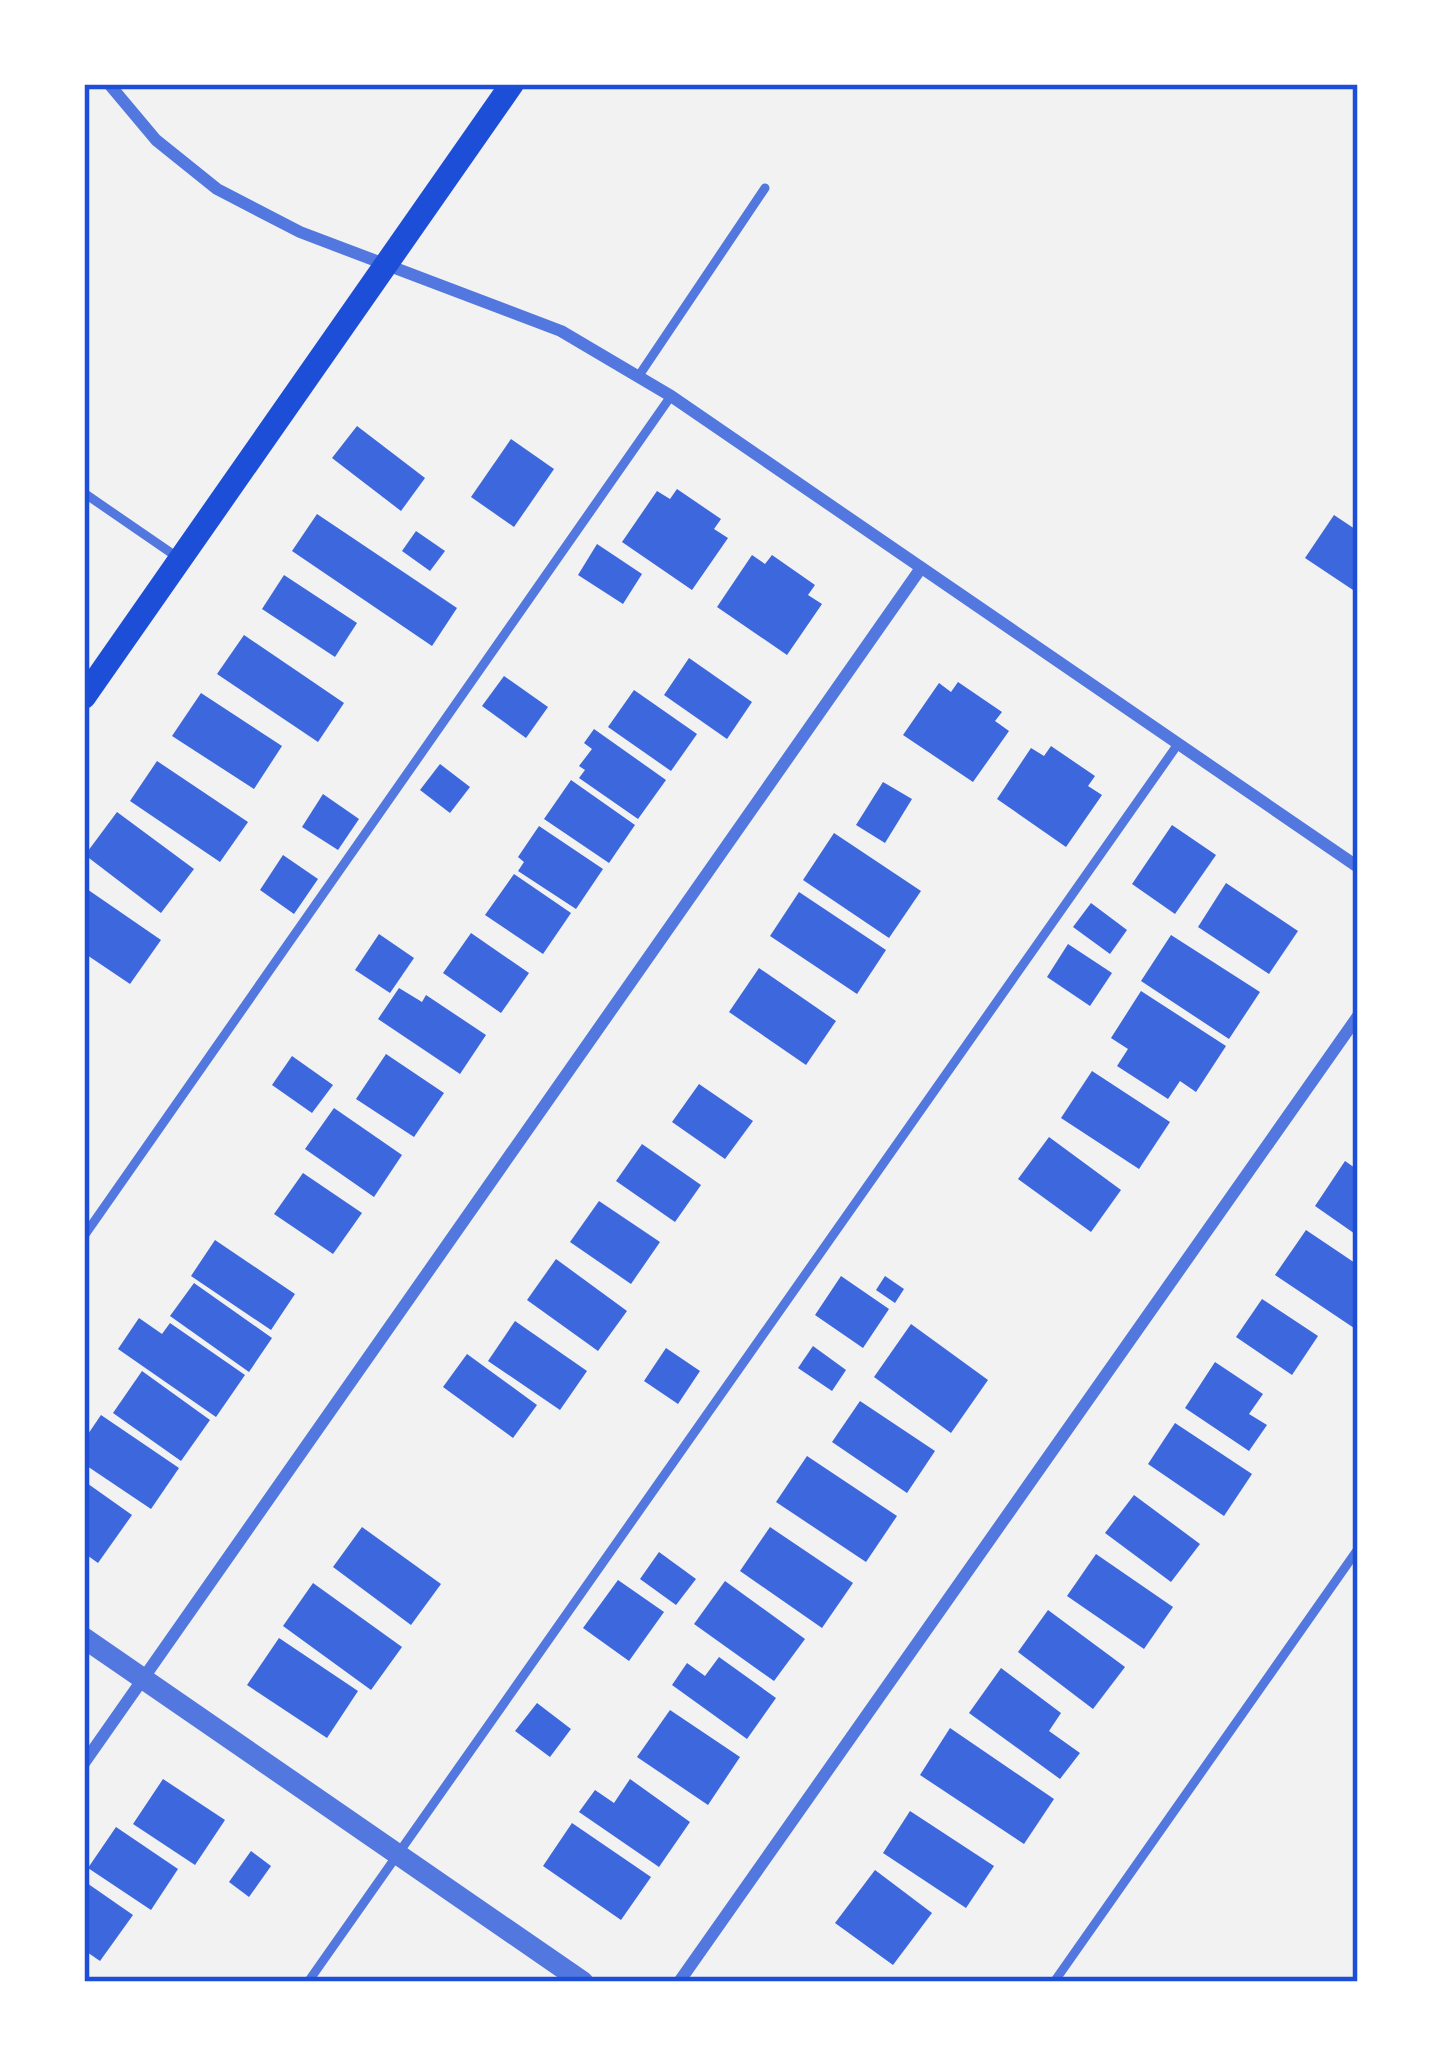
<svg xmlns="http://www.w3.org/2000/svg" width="1442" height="2066" viewBox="0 0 1442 2066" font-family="Cabin,sans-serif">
<rect width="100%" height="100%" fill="#f2f2f2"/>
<!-- building -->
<g fill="#3d67dc">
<polygon points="357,426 425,478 401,511 332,458"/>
<polygon points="511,439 554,469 514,527 471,497"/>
<polygon points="677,489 721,519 714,529 728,538 692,590 622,542 657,491 670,499"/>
<polygon points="317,514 457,608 432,646 292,551"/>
<polygon points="1334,515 1358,531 1353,590 1305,558"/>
<polygon points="416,531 445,551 430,571 402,551"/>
<polygon points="597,544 642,574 623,604 578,575"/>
<polygon points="752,555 765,564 772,555 815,585 808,595 822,604 787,655 717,607"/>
<polygon points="284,575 357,623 335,657 262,609"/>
<polygon points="244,635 344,703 318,742 217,674"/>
<polygon points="689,658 752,702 727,739 664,695"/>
<polygon points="504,676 548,707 526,738 482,706"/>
<polygon points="958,682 1002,712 995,721 1009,731 973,782 903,735 939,683 951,692"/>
<polygon points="634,690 697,734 671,771 608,727"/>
<polygon points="201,693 282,746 254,789 172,736"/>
<polygon points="594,729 666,780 638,819 579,778 585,770 579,766 592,749 584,743"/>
<polygon points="1051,746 1095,776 1088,786 1102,795 1066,847 997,799 1031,748 1044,756"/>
<polygon points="157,761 248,822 220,862 130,801"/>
<polygon points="440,764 470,787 450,813 420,790"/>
<polygon points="571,780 635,825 609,863 544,819"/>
<polygon points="883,782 912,799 885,843 856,825"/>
<polygon points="323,794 359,819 338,850 302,827"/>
<polygon points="117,812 194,869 161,913 85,855"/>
<polygon points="1172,825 1216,855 1175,914 1132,884"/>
<polygon points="539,826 603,869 576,909 518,871 524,862 518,857"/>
<polygon points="834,833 921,891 889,938 803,880"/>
<polygon points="283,855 318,879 294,914 260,890"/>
<polygon points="514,874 571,913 543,954 485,915"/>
<polygon points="1226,883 1298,931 1269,974 1198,927"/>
<polygon points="84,887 161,940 130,984 84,953"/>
<polygon points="799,892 886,950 857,994 770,936"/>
<polygon points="1091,903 1127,930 1110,954 1073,927"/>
<polygon points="471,933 529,973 501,1013 443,973"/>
<polygon points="379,934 414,958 390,993 355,970"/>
<polygon points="1171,935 1260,992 1229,1039 1141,981"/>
<polygon points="1068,944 1112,973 1090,1006 1047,977"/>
<polygon points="759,968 836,1021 806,1065 729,1012"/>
<polygon points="399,988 422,1002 426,995 486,1035 460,1074 378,1019"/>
<polygon points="1141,991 1226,1046 1196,1092 1180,1081 1168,1099 1117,1066 1128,1049 1111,1038"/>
<polygon points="386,1054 444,1093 414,1137 356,1099"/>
<polygon points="292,1056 333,1085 312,1113 272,1085"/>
<polygon points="1092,1071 1170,1122 1139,1169 1061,1118"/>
<polygon points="699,1084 753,1121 725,1159 672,1122"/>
<polygon points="334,1108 402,1155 374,1197 305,1149"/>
<polygon points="1049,1137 1121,1190 1091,1232 1018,1179"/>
<polygon points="642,1144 701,1185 675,1222 616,1181"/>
<polygon points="1345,1161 1358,1170 1358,1236 1315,1206"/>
<polygon points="303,1173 362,1213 333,1254 274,1214"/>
<polygon points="599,1201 660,1242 631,1284 570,1242"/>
<polygon points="1306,1230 1358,1265 1354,1328 1275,1275"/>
<polygon points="215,1240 295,1294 271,1330 191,1276"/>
<polygon points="556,1259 627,1311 598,1351 527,1300"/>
<polygon points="841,1276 889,1309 863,1348 815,1315"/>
<polygon points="885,1276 904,1289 895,1303 876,1290"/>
<polygon points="194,1283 272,1338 249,1372 170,1316"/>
<polygon points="1262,1299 1318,1336 1292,1375 1236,1337"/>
<polygon points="139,1318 162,1334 170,1323 245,1375 216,1417 118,1349"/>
<polygon points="515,1321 587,1371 560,1410 488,1361"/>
<polygon points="911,1324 988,1380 951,1433 874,1377"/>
<polygon points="813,1346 846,1370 832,1391 798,1368"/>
<polygon points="666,1348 700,1371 678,1404 644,1381"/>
<polygon points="467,1354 537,1405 513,1438 443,1387"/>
<polygon points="1215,1362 1263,1394 1249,1414 1267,1425 1249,1451 1185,1408"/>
<polygon points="142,1371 210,1420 181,1461 113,1413"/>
<polygon points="860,1401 935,1451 907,1493 832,1442"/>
<polygon points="101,1415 179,1468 151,1509 84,1464 84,1440"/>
<polygon points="1175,1423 1252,1474 1224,1516 1148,1464"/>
<polygon points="807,1456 897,1516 866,1562 776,1502"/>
<polygon points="84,1481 132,1515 98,1563 84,1553"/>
<polygon points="1134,1495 1200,1544 1171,1582 1105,1533"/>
<polygon points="362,1527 441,1584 411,1625 333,1567"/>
<polygon points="770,1527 853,1583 822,1628 740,1571"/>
<polygon points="659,1552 696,1579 676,1605 640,1579"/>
<polygon points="1096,1554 1173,1607 1144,1649 1067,1596"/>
<polygon points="618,1580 664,1612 629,1661 583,1628"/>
<polygon points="725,1581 805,1639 774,1681 694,1624"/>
<polygon points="313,1583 402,1647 371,1690 283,1626"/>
<polygon points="1048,1610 1125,1667 1093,1709 1018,1652"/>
<polygon points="279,1638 358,1691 327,1738 247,1685"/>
<polygon points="719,1657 776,1698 747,1739 672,1685 687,1663 705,1676"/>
<polygon points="1001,1668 1061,1713 1049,1731 1080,1753 1060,1779 969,1713"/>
<polygon points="537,1703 571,1729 550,1757 515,1731"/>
<polygon points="670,1710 740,1757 708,1805 637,1757"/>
<polygon points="950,1728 1054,1799 1024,1844 920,1775"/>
<polygon points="163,1779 225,1820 195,1865 133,1824"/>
<polygon points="630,1779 690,1822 659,1867 579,1812 595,1790 614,1803"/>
<polygon points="910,1811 994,1866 966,1908 883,1853"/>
<polygon points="572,1823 651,1877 621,1920 543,1866"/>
<polygon points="116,1827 178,1869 151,1910 88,1868"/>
<polygon points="251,1851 271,1866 249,1897 229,1882"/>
<polygon points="875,1870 932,1913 893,1965 835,1923"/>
<polygon points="84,1881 133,1915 100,1961 84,1950"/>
</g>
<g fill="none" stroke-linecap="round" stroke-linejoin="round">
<!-- service -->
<g stroke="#5277de" stroke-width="9">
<polyline points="638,377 765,188"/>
<polyline points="84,493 180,559"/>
<polyline points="84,1236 671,396"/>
<polyline points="308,1982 1178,744"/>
<polyline points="1054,1982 1358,1549"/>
</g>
<!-- minor -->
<g stroke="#5277de" stroke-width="12">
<polyline points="109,84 156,140 217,189 300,232 561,331 671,396 1358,867"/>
<polyline points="84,1763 921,568"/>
<polyline points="679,1982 1358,1016"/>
</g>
<!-- tertiary -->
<polyline stroke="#5277de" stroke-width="21" points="84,1638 583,1982"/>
<!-- secondary -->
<polyline stroke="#1d4ed8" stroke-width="24" points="84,697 512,84"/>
</g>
<!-- border -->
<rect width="1442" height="2066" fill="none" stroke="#ffffff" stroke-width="174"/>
<rect x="87" y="87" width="1268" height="1892" fill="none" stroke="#1d4ed8" stroke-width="4.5"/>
</svg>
